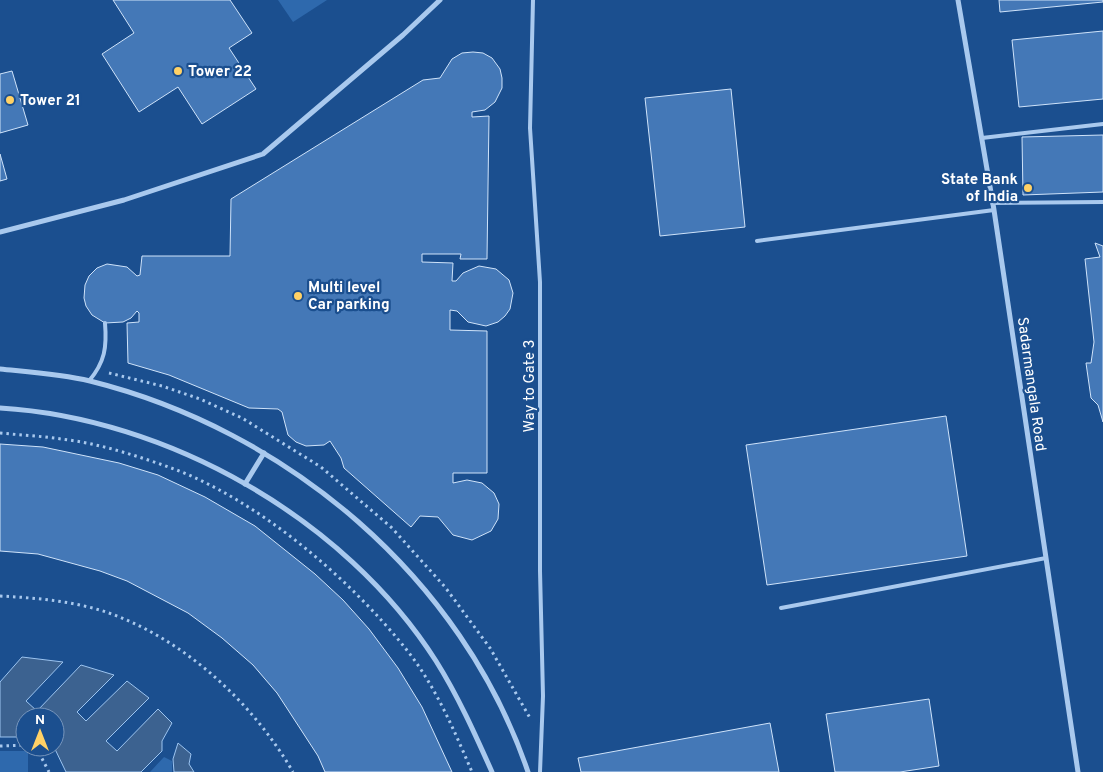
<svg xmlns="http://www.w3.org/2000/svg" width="1103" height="772" viewBox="0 0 1103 772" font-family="Overpass,sans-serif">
<rect width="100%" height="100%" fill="#1b4f8f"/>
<!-- green -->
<g fill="#2e69ad">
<polygon points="278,0 327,0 293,22"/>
<rect x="0" y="751" width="28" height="21"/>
<polygon points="164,757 172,761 172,772 150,772"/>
</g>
<!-- water -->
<g fill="#3c6290" stroke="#9cc4f0">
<polygon points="22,657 63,662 26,701 37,711 81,665 114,675 77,712 86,721 127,681 149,698 106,741 117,751 158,709 172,723 162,741 162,751 141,772 66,772 54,747 55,717 25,717 25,737 0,737 0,682"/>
<polygon points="178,743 191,754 189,764 194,772 174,772 173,759"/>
</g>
<!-- building -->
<g fill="#4478b7" stroke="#cfe3fa">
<polygon points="113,0 230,0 252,33 229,48 256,89 202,124 178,87 139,112 102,54 134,33"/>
<polygon points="999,0 1103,0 1103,2 1000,12"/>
<polygon points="1103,31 1103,99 1019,107 1012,40"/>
<polygon points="473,52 483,53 492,58 500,69 502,78 502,88 495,102 485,110 472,112 472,117 489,116 487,259 460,259 461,254 422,254 422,262 453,263 452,281 456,281 463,273 479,266 496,269 509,280 513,293 510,309 505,316 498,322 486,326 468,322 457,311 450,310 450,330 487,331 487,473 453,473 453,483 467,480 482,483 494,493 499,504 498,519 491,531 472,540 453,535 438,517 420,516 411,527 344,468 341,458 330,441 324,445 306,446 296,442 288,435 282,412 278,409 249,408 169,375 128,363 127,323 139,322 139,313 137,311 131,318 123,322 105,323 92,315 86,306 84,298 85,285 89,276 97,268 107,264 127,267 137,276 140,275 142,256 230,256 231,199 423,80 440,78 452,59 462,53"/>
<polygon points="12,71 28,125 0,133 0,74"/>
<polygon points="731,89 745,227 660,236 645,98"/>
<polygon points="1103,135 1103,192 1023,195 1022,137"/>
<polygon points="0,154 7,179 0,181"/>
<polygon points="1095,243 1103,246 1103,422 1098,405 1091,398 1086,363 1091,363 1094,342 1085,259 1100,257"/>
<polygon points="946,416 967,556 767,585 746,445"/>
<polygon points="0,444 43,447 119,463 158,475 205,497 255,526 315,574 343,600 369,629 398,668 422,707 452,772 325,772 318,756 277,693 253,665 222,638 188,613 127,581 100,571 38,554 0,551"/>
<polygon points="929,699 939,766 900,772 835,772 826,714"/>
<polygon points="770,723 779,772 581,772 578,758"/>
</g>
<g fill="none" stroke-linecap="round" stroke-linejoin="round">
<!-- path -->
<g stroke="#a9c9ee" stroke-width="3" stroke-dasharray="2.5 4" stroke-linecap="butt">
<polyline points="109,373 162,386 200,399 242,418 321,467 392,528 445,587 490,648 530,718"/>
<path d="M 0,433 C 20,435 41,436 61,439 C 98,443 138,456 174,469 C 259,501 349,578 406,649 C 435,685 454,730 472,772"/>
<path d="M 0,596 C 37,598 74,601 109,613 C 185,640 253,703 293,772"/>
<polyline points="0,746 25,745"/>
<polyline points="36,747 49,772"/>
</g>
<!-- lane -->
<g stroke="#a9c9ee" stroke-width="4">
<polyline points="533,0 530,128 540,282 540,571 543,696 540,772"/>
<polyline points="982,138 1103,124"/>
<polyline points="992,203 1103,202"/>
<polyline points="757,241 994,210"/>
<path d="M 89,381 C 105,362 107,347 105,323"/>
<polyline points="781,608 1046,558"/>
</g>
<!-- street -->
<g stroke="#a9c9ee" stroke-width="5">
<polyline points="958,0 994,210 1078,772"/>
<polyline points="0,232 124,200 263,154 403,35 440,0"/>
<path d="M 0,369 C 30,372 61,374 90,381 C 287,430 462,577 528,772"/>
<path d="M 0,408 C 167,418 345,518 436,661 C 458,696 475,734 492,772"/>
<polyline points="245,484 264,453"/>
</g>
</g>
<!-- markers -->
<g fill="#ffd166" stroke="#1b4f8f" stroke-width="2">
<circle cx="178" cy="71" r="5"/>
<circle cx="10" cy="100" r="5"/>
<circle cx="1028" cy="188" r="5"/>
<circle cx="298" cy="296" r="5"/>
</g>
<g text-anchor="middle" stroke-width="4.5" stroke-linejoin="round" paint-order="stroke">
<!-- poi labels -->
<g font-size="15" font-weight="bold" fill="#fff" stroke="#1b4f8f" text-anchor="start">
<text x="188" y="76">Tower 22</text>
<text x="20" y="105">Tower 21</text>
<text x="1018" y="184" text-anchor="end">State Bank<tspan x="1018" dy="17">of India</tspan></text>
<text x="308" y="292">Multi level<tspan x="308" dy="17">Car parking</tspan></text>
</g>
<!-- street labels -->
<g font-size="15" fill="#fff" stroke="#1b4f8f">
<text transform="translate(1032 384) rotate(82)" y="5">Sadarmangala Road</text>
<text transform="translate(529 386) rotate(-90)" y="5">Way to Gate 3</text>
</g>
</g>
<!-- north arrow -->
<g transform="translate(40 732)"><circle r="24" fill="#1b4f8f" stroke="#7695bc"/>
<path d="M0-4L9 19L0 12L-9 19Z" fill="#ffd166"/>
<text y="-8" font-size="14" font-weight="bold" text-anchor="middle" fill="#ffffff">N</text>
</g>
</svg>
